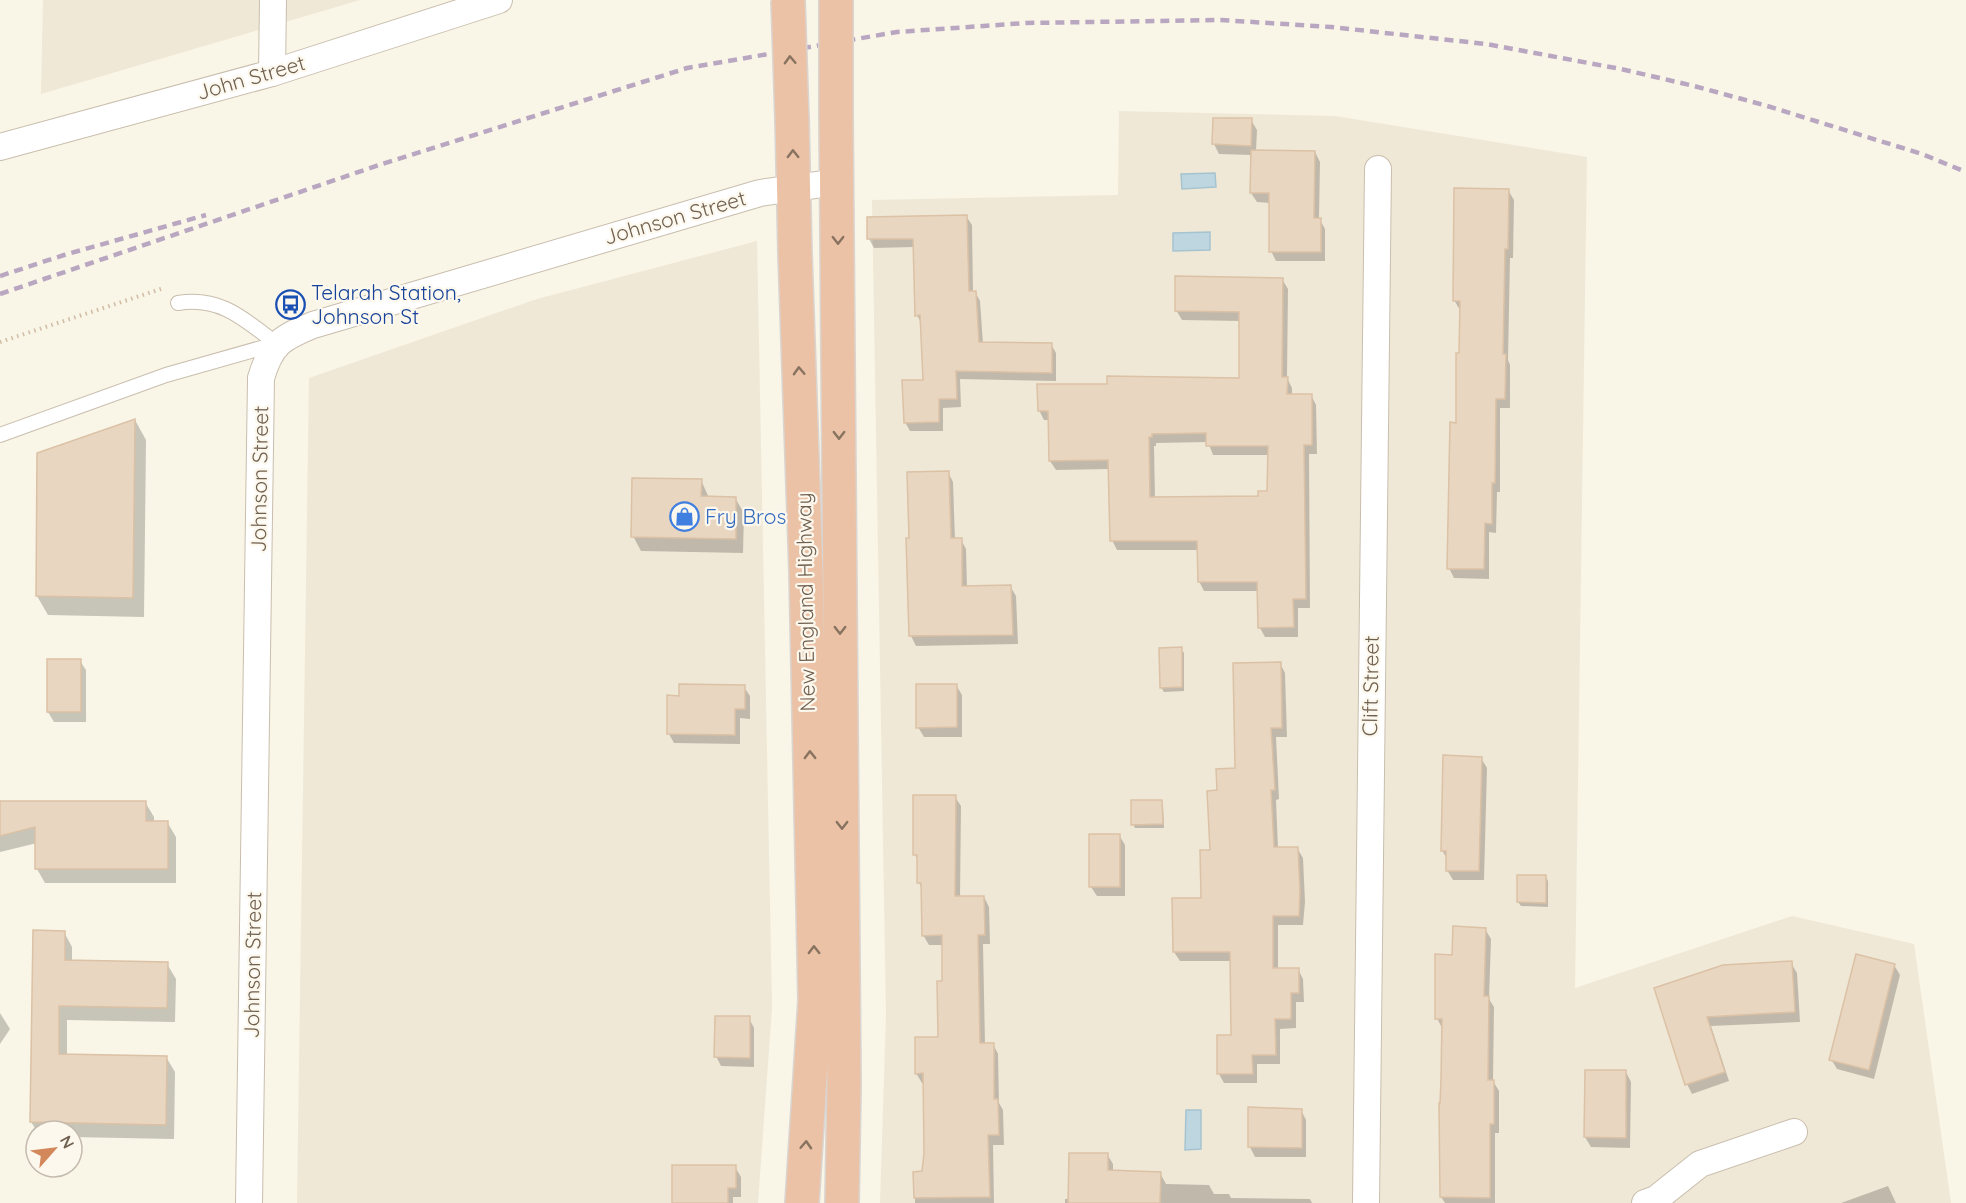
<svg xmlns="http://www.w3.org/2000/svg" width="1966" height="1203" viewBox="0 0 1966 1203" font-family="Quicksand,sans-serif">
<rect width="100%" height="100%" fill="#f9f5e7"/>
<!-- residential -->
<g fill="#f0e8d6">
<polygon points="43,0 360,0 41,94"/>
<polygon points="1119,111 1335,116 1587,157 1575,988 1792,916 1914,944 1951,1203 880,1203 886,1015 872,200 1118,195"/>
<polygon points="757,241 772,1008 758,1203 297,1203 309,378 537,299"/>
</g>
<!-- water -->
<g fill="#bed6e0" stroke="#a6c4d0" stroke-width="1.5">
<polygon points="1215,173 1216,187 1182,189 1181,174"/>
<polygon points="1210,232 1210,250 1173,251 1173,233"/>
<polygon points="1186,1110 1201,1110 1201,1149 1185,1150"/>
</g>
<!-- shadow -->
<g fill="#0003" fill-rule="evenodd">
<polygon points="1251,120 1257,130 1256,151 1315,152 1320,162 1319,218 1325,229 1325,261 1276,261 1271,251 1270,203 1257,202 1251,193 1252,155 1219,154 1214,144"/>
<polygon points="1508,190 1514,200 1513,258 1510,258 1508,360 1510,365 1510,408 1500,408 1500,492 1497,492 1496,533 1489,532 1489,579 1454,578 1449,568 1460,355 1460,310 1454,300"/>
<polygon points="966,216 972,225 973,292 975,292 980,301 983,344 1051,344 1056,353 1056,381 960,379 961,407 943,408 943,431 910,431 905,422 925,381 922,325 917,315 914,247 874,248 869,239"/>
<path d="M 1282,279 L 1288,289 L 1287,378 L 1292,388 L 1292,395 L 1311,395 L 1316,405 L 1317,454 L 1309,454 L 1310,608 L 1298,608 L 1298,637 L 1265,637 L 1260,628 L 1259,591 L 1204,591 L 1199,581 L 1199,550 L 1117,550 L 1112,540 L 1109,469 L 1056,470 L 1050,461 L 1050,420 L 1044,420 L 1039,410 L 1108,386 L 1240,380 L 1241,321 L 1182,320 L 1176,310 ZM 1208,442 L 1213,455 L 1269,455 L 1269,493 L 1259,498 L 1155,499 L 1154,446 L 1156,446 L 1156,443 Z"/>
<polygon points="135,420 146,440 144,617 48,615 37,596"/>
<polygon points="948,472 953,482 955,540 961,540 966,549 967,588 1010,586 1016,596 1018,644 916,646 911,636"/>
<polygon points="701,480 709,498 735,498 744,513 743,553 641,551 633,536"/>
<polygon points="1181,649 1184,653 1184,691 1164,692 1161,687"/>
<polygon points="80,661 86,670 86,722 54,722 48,712"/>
<polygon points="1280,663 1285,673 1287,737 1276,737 1279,799 1276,800 1278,848 1297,848 1303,858 1305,902 1303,925 1278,925 1278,970 1298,969 1303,979 1304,1002 1296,1002 1296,1028 1280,1029 1280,1064 1257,1064 1257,1083 1224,1083 1219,1074 1233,1036 1231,961 1180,961 1174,952 1202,900 1212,851 1219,792 1237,769"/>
<polygon points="956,685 962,695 962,737 924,737 918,727"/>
<polygon points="744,687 750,696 750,719 740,718 740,744 674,743 669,734 680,697"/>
<polygon points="1481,758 1487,768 1484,880 1453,880 1447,870 1447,859 1442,850"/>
<polygon points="955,797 961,806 960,898 984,897 989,907 990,944 983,944 985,1044 993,1044 998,1054 999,1103 1003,1110 1004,1145 993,1145 994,1203 915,1203 915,1173 924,1173 925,1153 924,1083 922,1083 916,1073 939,1038 944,945 929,945 923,935 923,890 919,883 919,862 915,855"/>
<polygon points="0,801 0,802 145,802 154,817 154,822 167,822 176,837 176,883 45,883 37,869 37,843 0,852"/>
<polygon points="1161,801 1163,806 1164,828 1135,828 1133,824"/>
<polygon points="1119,835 1125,845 1125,896 1097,896 1091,887"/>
<polygon points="1546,877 1548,881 1548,907 1521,906 1518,902"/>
<polygon points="1485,929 1491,939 1489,999 1494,1007 1493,1081 1499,1091 1499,1133 1495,1133 1495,1203 1445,1203 1441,1197 1442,1028 1437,1018 1454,956"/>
<polygon points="35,932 64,932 72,947 72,962 167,964 176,979 175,1022 67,1020 67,1055 166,1057 175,1072 174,1139 72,1137 72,1131 37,1131 31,1122"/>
<polygon points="1791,963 1797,973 1800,1022 1711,1026 1729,1081 1692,1094 1687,1084 1656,989"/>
<polygon points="1894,965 1900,975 1874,1079 1837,1069 1831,1059"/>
<polygon points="0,1013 10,1029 0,1044"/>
<polygon points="749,1018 754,1028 754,1067 721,1066 716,1056"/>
<polygon points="1586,1072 1626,1072 1631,1082 1630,1148 1591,1147 1585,1137"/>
<polygon points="1301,1110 1306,1120 1306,1157 1255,1157 1250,1147"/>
<polygon points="1107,1154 1113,1164 1113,1172 1160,1173 1166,1184 1209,1185 1214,1194 1229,1194 1231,1198 1310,1199 1312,1203 1065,1203 1065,1199 1070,1199"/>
<polygon points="735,1167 741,1177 741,1197 733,1197 733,1203 674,1203"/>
<polygon points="1888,1186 1896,1203 1841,1203"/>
</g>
<!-- building -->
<g fill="#e9d6c0" stroke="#dbc1a5" stroke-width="1.5" fill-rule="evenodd">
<polygon points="1213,118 1252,118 1251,146 1212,144"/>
<polygon points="1251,150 1315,151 1314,218 1321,218 1321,252 1269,252 1269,193 1250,193"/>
<polygon points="1454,188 1509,189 1508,249 1505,249 1503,354 1506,354 1505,399 1496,399 1495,483 1492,483 1492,524 1485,523 1484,569 1447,569 1450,422 1456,423 1456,353 1459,353 1460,301 1453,301"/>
<polygon points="967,215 969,291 976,291 979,342 1052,343 1052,373 956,371 957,399 939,399 939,422 904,423 902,380 923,380 920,315 915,316 913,239 867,239 867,217"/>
<path d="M 1175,276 L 1283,278 L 1282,377 L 1288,377 L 1287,394 L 1312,394 L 1312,445 L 1304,445 L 1306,599 L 1293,599 L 1294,627 L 1258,628 L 1257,582 L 1198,582 L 1197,541 L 1110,541 L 1108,460 L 1049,461 L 1048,411 L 1038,411 L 1037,384 L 1107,384 L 1107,376 L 1239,378 L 1239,312 L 1175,311 ZM 1206,433 L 1206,446 L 1268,446 L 1267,491 L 1258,491 L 1258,496 L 1150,497 L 1149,437 L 1152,437 L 1152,434 Z"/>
<polygon points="135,419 133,598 36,596 37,453"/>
<polygon points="949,471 951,538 962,538 962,586 1011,585 1013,635 909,636 906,538 909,538 907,472"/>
<polygon points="632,478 702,479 701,496 736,497 736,539 631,537"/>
<polygon points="1182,647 1182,687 1160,688 1159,648"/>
<rect x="47" y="659" width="34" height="53"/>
<polygon points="1281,662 1282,728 1271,728 1275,790 1271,790 1274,847 1298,847 1300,892 1299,916 1273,916 1273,968 1299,968 1299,993 1291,993 1291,1019 1275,1019 1276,1055 1252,1055 1253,1074 1217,1074 1217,1035 1231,1035 1230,952 1173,952 1172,898 1201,898 1200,850 1210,850 1207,791 1217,790 1216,769 1235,768 1233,663"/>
<polygon points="679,684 745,685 745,709 735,709 735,735 667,734 667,695 679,696"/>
<polygon points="916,684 957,684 957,727 916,728"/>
<polygon points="1443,755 1482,757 1479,871 1446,871 1446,851 1441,851"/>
<polygon points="913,795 956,795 955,896 984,896 985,935 978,935 980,1043 994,1043 994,1099 998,1099 999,1135 988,1135 990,1197 914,1198 913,1172 922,1171 924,1153 923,1073 915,1074 915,1037 938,1037 937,981 942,981 942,935 922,936 921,883 917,883 917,855 913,855"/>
<polygon points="1131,800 1162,800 1163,824 1131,825"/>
<polygon points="0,801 146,801 146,821 168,821 168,869 35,869 35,827 0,836"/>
<rect x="1089" y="834" width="31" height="53"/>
<polygon points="1517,875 1546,875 1546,903 1517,902"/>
<polygon points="1453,926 1486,928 1484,996 1489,996 1488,1080 1494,1080 1494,1124 1490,1124 1490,1198 1440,1197 1439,1103 1440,1103 1441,1079 1442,1019 1435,1019 1435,954 1452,955"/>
<polygon points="33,930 65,931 65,960 168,962 167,1008 59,1006 59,1054 167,1056 166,1125 30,1122"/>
<polygon points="1856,954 1895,964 1869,1070 1829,1060"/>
<polygon points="1792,961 1795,1012 1707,1017 1725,1072 1685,1085 1654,988 1723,965"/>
<polygon points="715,1016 750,1016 750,1058 714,1057"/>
<polygon points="1585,1070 1626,1070 1626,1138 1584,1137"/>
<polygon points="1248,1107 1302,1109 1302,1148 1248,1147"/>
<polygon points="1069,1153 1108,1153 1108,1170 1161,1172 1160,1203 1068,1203"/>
<polygon points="672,1165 736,1165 736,1188 728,1188 728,1203 672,1203"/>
</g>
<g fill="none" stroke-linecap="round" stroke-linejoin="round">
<defs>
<g id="lane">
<path d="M 178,303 C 221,296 245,320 277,344"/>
<polyline points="0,435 166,375 275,344"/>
</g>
<g id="street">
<polyline points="272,73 273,0"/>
<polyline points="0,147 272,73 499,0"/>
<path d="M 249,1203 L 261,378 C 271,344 281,338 313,325 L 760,193 L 837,182"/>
<polyline points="1366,1203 1378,169"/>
<polyline points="1645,1203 1656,1199 1700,1164 1794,1132"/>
</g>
<g id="highway">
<polyline points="836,115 844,1086 842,1203"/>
<polyline points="792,119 795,254 806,572 815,1000 802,1203"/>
</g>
</defs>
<!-- lane casing -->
<use href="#lane" stroke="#c9beae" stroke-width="16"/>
<!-- street casing -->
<use href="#street" stroke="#c9beae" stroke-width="28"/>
<!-- highway casing -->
<use href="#highway" stroke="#dad5d1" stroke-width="36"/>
<!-- path -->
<polyline stroke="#d0bca5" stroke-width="4" stroke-dasharray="1.5 4.5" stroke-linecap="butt" points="0,342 161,289"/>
<!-- lane -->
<use href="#lane" stroke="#fff" stroke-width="14"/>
<!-- street -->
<use href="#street" stroke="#fff" stroke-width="26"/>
<!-- highway -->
<use href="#highway" stroke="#ebc2a6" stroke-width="33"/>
<!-- rail -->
<g stroke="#b9a7c1" stroke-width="4.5" stroke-dasharray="9 6" stroke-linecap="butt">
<polyline points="0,276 64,255 206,215"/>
<polyline points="0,294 382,164 687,68 897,32 1026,23 1221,20 1331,27 1486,44 1621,69 1694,86 1764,105 1922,154 1966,172"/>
</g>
<defs>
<g id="highway-bridge">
<polyline points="788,0 792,119"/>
<polyline points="836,0 836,115"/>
</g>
</defs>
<!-- highway-bridge casing -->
<use href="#highway-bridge" stroke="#dad5d1" stroke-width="36" stroke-linecap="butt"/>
<!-- highway-bridge -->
<use href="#highway-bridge" stroke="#ebc2a6" stroke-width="33"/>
</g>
<!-- one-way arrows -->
<defs><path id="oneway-chevron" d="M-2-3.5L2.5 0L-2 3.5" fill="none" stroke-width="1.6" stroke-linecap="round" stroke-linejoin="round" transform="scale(1.5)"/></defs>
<g stroke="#887360">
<use href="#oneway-chevron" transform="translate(790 60) rotate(-92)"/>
<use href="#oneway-chevron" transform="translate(793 154) rotate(-91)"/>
<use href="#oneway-chevron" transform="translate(838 240) rotate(90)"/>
<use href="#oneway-chevron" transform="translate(799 371) rotate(-92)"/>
<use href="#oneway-chevron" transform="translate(839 435) rotate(90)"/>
<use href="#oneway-chevron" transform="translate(840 630) rotate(90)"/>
<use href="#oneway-chevron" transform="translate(810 755) rotate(-91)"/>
<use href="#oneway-chevron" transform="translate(842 825) rotate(90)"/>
<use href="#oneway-chevron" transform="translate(814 950) rotate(-91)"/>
<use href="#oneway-chevron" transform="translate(806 1145) rotate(-87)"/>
</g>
<!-- icons -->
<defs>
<symbol id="bus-ring" viewBox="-11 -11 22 22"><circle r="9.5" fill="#fcf8ed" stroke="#1a4fb4" stroke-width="1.5"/><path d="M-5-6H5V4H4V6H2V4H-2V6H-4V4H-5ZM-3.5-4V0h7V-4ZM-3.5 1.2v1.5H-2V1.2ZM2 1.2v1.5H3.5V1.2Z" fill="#1a4fb4"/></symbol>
<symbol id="shop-ring" viewBox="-11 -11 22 22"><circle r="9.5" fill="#fcf8ed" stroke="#3f7fe0" stroke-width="1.5"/><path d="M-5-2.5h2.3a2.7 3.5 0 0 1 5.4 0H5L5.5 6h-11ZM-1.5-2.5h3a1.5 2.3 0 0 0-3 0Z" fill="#3f7fe0"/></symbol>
</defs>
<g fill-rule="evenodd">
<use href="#bus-ring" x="274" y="288" width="33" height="33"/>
<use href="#shop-ring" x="668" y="500" width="33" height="33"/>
</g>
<g text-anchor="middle" stroke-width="4.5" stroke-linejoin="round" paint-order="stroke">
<!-- street labels -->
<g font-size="21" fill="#6f5f4f" stroke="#fcf8ed">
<text transform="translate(251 78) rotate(-16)" y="7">John Street</text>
<text transform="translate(675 218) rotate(-16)" y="7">Johnson Street</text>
<text transform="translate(260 479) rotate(-89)" y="7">Johnson Street</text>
<text transform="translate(806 602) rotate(-91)" y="7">New England Highway</text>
<text transform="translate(1371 686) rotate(-89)" y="7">Clift Street</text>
<text transform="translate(253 965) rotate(-89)" y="7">Johnson Street</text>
</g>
<!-- transit labels -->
<g font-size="21" fill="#164399" stroke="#fcf8ed" text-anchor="start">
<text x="311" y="300">Telarah Station,<tspan x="311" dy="24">Johnson St</tspan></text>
</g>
<!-- shop labels -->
<g font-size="21" fill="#366cbe" stroke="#fcf8ed" text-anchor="start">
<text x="705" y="524">Fry Bros</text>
</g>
</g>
<!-- north arrow -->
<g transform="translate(54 1149) rotate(62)"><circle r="28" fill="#fcf8ed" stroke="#c4bbae" stroke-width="1.5"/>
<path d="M0-4.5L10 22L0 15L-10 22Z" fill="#d3885c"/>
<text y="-9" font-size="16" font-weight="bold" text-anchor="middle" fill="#6f5f4f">N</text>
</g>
</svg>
